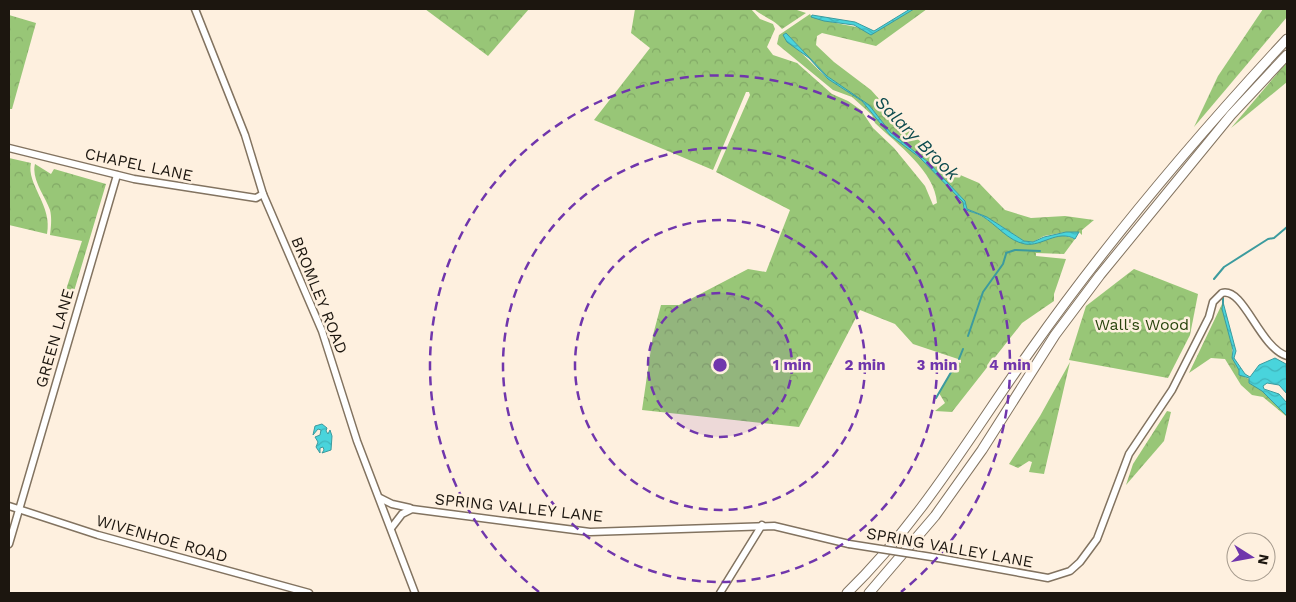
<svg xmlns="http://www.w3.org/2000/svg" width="1296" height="602" viewBox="0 0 1296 602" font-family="'Work Sans',sans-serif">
<defs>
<pattern id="forest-crowns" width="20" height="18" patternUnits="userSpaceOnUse" patternTransform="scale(1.25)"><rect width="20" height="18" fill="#98c677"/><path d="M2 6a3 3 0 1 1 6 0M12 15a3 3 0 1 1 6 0" fill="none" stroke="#82a966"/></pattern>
<pattern id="water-waves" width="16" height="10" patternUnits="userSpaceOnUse" patternTransform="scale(1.25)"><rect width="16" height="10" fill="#49d4dc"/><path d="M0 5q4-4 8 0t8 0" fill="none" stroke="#3fb5bc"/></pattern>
</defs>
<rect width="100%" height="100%" fill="#fef0df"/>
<!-- forest -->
<g fill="url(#forest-crowns)">
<polygon points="425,9 529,9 488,56"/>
<path d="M 635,9 L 751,9 L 760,19 L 773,24 L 775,29 L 767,47 L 773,55 L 797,63 L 832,94 L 848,101 L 861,110 L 873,128 L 894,148 L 925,186 L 933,205 L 937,203 C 935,171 897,144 875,123 L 872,115 L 852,97 L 833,90 L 777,44 L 779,35 L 810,14 L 811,16 C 832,24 854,25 876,32 L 913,9 L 927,9 L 876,46 L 822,33 L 817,36 L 816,45 L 834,62 L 871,90 L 898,120 L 951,171 L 979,183 L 1005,210 L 1031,218 L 1065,216 L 1094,220 L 1082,230 L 1082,235 L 1079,232 L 1066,232 L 1044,236 L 1033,242 L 1024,241 L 987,217 L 967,209 L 965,201 L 928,162 L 891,133 L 868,105 L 827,76 L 786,33 L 783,35 L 828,79 L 862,101 L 890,135 L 913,152 L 949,186 L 963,202 L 964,209 C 970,212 977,213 983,217 C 998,225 1008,240 1026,244 L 1062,235 L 1075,239 L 1064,254 L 1036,253 L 1036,256 L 1066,259 L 1054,294 L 1054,301 L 1022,323 L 952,412 L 935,411 L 945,403 L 939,393 L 957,362 L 961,363 L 961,360 L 913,344 L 895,324 L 860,310 L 799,427 L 642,410 L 653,335 L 661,305 L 679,305 L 748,269 L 766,272 L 790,210 L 716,172 L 750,95 L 749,92 L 746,92 L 713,170 L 594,120 L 650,48 L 631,33 Z"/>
<path d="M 754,9 L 794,9 L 806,13 L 782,29 C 775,20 763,17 754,9 Z"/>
<polygon points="1263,9 1287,9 1287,17 1194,127 1218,76"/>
<polygon points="9,15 36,23 12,109 9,109"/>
<polygon points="1287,62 1287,82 1231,128"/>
<path d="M 9,158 L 31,163 C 26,184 53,206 47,234 L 9,225 Z"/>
<path d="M 35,164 L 51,174 L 54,169 L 106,184 L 69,308 L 61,305 L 82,241 L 50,235 C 51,227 52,218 50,210 C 45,196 31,179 35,164 Z"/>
<polygon points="1134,269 1198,294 1190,335 1168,378 1069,360 1086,306"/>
<path d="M 1222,304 L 1232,346 L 1232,356 L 1240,370 L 1240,375 C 1251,377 1280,405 1287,417 L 1263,397 L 1252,395 L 1241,385 L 1225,359 L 1211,358 L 1189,373 Z"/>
<polygon points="1070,362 1044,474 1029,472 1032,462 1029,461 1018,468 1009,464 1040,416"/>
<polygon points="1167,411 1171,412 1164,441 1126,485 1133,464"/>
</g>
<!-- water -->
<g fill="url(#water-waves)" stroke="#3c9b9e">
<polygon points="910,9 914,9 871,35 854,25 824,21 811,17 812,15 855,22 874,31"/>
<path d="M 786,33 L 827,76 L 869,105 L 891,133 L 928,162 L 965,201 L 967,209 L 987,217 L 1024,241 L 1033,242 L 1044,237 L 1066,232 L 1079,232 L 1075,239 C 1057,229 1042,247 1025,244 C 1008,241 997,225 982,216 C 977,213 970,212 964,209 L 963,202 L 919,157 L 890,135 L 862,101 L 828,79 L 809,58 L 787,42 L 783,35 Z"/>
<polygon points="1223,302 1236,351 1234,358 1245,374 1250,377 1259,365 1275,358 1286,364 1287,394 1279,385 1267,383 1263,386 1264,389 1279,394 1287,403 1287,416 1262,391 1249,383 1249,378 1239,375 1239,370 1232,358 1233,350 1222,309"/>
<polygon points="322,424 327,428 326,431 328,434 330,430 332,436 331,450 322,453 324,450 323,447 320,448 320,453 316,447 318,442 315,437 320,435 321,430 318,429 313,435 315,426"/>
</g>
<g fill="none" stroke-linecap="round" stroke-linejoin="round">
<!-- stream -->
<g stroke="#3c9b9e" stroke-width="2">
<polyline points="1006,253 1015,250 1040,251"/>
<polyline points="1214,279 1224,267 1268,239 1274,238 1287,227"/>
<polyline points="1223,295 1223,305"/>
<polyline points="968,336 983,292 1003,264 1006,254"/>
<polyline points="959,359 963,349"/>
<polyline points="936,398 957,362"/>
</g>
<defs>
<g id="minor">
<polyline points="195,9 245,135 263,194 322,331 357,441 415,593"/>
<polyline points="9,148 134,179 256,198 263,194"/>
<polyline points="380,498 392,504 410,508"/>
<polyline points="9,506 98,535 309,593"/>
<polyline points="392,527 402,514 412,509 590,532 774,526 849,544"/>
<polyline points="9,544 117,175"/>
<path d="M 938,558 L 1048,578 L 1070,571 L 1080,562 L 1097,539 L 1129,454 L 1172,390 L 1209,317 L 1213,302 L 1222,293 C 1244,287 1259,347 1287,356"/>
<polyline points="720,593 762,525"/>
</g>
<g id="highway">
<path d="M 847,593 C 922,520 973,431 1033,347 C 1110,238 1197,136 1287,39"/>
<polyline points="869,593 935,516 982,450 1055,335 1100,275 1231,115 1287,55"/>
</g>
</defs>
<!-- minor casing -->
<use href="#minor" stroke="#827360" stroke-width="9"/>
<!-- highway casing -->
<use href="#highway" stroke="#827360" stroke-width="11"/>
<!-- minor -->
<use href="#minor" stroke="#fff" stroke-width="6"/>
<!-- highway -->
<use href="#highway" stroke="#fff" stroke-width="9"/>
<defs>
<polyline id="minor-bridge" points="849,544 938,558"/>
</defs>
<!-- minor-bridge casing -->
<use href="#minor-bridge" stroke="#827360" stroke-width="9" stroke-linecap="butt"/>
<!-- minor-bridge -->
<use href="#minor-bridge" stroke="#fff" stroke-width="6"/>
</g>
<!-- distance rings -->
<circle cx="720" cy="365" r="72" fill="#7036ac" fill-opacity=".12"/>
<g fill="none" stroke="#7036ac" stroke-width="2.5" stroke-dasharray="9 6">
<circle cx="720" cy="365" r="72"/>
<circle cx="720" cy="365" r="145"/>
<circle cx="720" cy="365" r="217"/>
<path d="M539 592A290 290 0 1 1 901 592"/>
</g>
<g text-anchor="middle" stroke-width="5" stroke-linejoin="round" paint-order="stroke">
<!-- street labels -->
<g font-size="16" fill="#1c160f" stroke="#fef0df">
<text transform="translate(139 164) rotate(12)" y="6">CHAPEL LANE</text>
<text transform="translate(320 295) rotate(68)" y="6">BROMLEY ROAD</text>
<text transform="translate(54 338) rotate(-74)" y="6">GREEN LANE</text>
<text transform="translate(519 507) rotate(6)" y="6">SPRING VALLEY LANE</text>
<text transform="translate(162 538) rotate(16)" y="6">WIVENHOE ROAD</text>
<text transform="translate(950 547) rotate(10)" y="6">SPRING VALLEY LANE</text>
</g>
<!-- park labels -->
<g font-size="16" fill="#28440c" stroke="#fef0df">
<text x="1142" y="330">Wall's Wood</text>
</g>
<!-- water labels -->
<g font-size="18" font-style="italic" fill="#0d4b4e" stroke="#fef0df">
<text transform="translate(917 138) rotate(45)" y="6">Salary Brook</text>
</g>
</g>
<circle cx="720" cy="365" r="8" fill="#7036ac" stroke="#fef0df" stroke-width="2.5"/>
<g font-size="15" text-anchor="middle" font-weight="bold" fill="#7036ac" stroke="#fef0df" stroke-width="5" stroke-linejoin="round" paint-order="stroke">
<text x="792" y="370">1 min</text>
<text x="865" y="370">2 min</text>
<text x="937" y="370">3 min</text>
<text x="1010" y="370">4 min</text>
</g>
<!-- border -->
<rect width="1296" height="602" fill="none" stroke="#1c160f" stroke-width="20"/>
<!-- north arrow -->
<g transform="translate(1251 557) rotate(101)"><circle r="24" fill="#fef0df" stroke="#a4998c"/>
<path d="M0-4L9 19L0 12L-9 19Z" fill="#7036ac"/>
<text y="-8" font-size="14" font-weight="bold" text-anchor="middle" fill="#1c160f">N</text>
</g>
</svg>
